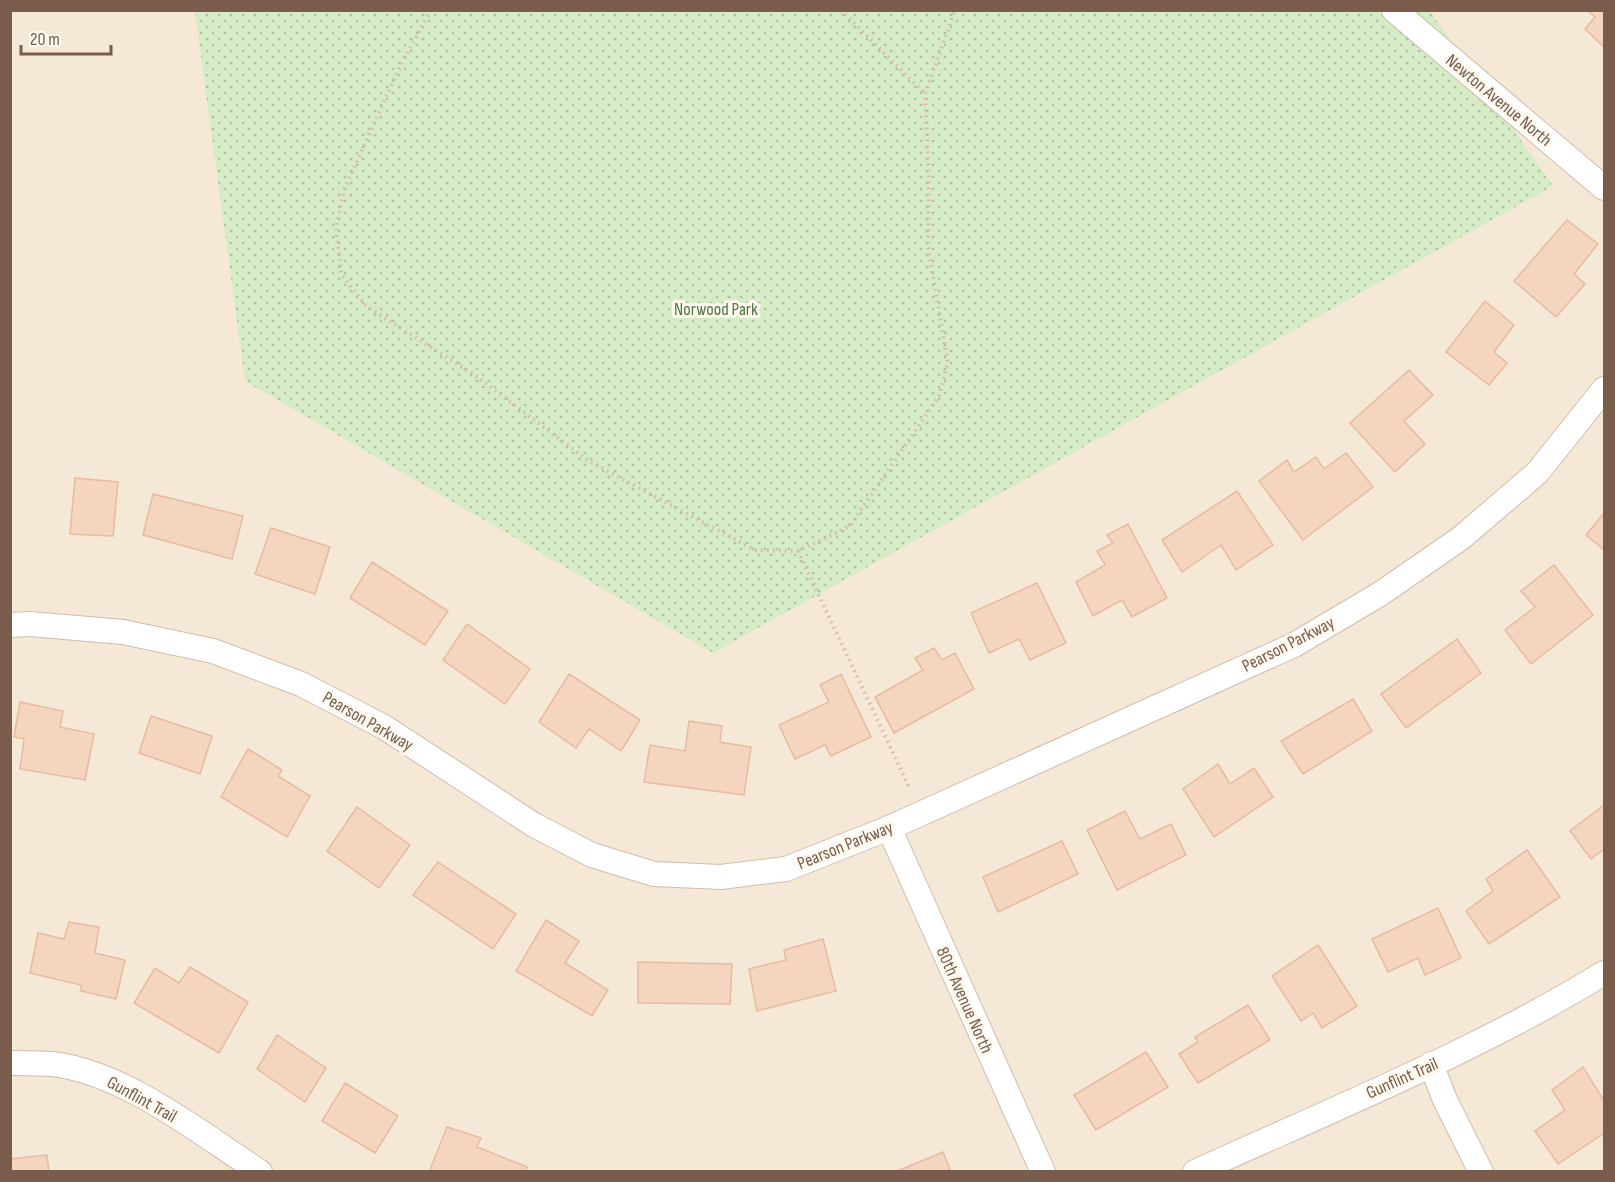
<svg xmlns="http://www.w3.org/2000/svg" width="1615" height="1182" viewBox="0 0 1615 1182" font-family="'Sofia Sans Condensed',sans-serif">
<defs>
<pattern id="park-dots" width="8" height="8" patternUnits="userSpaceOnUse" patternTransform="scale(1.5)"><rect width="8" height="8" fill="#d5ecc6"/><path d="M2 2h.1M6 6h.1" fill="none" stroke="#b2c2a3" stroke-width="1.8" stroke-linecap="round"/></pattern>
</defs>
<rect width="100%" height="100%" fill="#fdf5e9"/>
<!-- residential -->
<rect fill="#f5e8d7" x="11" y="11" width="1593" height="1160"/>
<!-- park -->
<polygon fill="url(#park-dots)" points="195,11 1430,11 1553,186 713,653 245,381"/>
<!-- building -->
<g fill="#f3d5c0" stroke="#e6bba0" stroke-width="1.5">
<polygon points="1587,10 1604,10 1604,47 1585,29 1595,17"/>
<polygon points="1567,220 1598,244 1574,274 1585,284 1556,317 1514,281"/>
<polygon points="1485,301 1514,325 1494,352 1507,363 1489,385 1446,352"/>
<polygon points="1409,370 1433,395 1404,421 1425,444 1395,472 1350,423"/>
<polygon points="1346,453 1373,487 1303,540 1259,481 1287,460 1294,472 1316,457 1324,469"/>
<polygon points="75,478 118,482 113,536 70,534"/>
<polygon points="1237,491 1273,545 1236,570 1221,545 1182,572 1162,540"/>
<polygon points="153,494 243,516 232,559 143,535"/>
<polygon points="1604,513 1604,550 1586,535"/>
<polygon points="1128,524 1167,598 1132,617 1122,600 1093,616 1076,582 1105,565 1097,551 1113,543 1107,535"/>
<polygon points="271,528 330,547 315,594 255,574"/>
<polygon points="372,562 448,611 425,645 350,598"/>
<polygon points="1554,565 1593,615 1531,664 1505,630 1535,607 1521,591"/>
<polygon points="1037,583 1066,643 1030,660 1019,639 989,653 971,613"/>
<polygon points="467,624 530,669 505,704 443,660"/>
<polygon points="1457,639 1481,673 1406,728 1381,694"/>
<polygon points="934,648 942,660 955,653 974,689 894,733 875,697 923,670 915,658"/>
<polygon points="569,674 640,720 621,751 589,729 576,748 539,722"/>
<polygon points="841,674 871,737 831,756 825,745 795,759 779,725 829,702 820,685"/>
<polygon points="1353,699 1372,731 1303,774 1281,741"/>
<polygon points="20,702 63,711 60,727 94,734 85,780 20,769 24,739 14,737"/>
<polygon points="151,716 212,736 200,774 139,753"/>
<polygon points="689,721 722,726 720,742 751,747 744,795 644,782 650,745 685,751"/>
<polygon points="248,749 282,770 278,776 310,796 287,837 221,797"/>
<polygon points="1218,764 1230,784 1254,768 1273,797 1214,837 1183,789"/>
<polygon points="1604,805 1604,849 1591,859 1570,831"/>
<polygon points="357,807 410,845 379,888 327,851"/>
<polygon points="1125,811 1140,839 1171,824 1186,855 1117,890 1087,830"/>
<polygon points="1062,841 1078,874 998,912 983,877"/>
<polygon points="1527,850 1560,897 1489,944 1466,911 1493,891 1486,879"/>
<polygon points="438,862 516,914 493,949 413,895"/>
<polygon points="1438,908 1461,958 1425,975 1418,958 1388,972 1372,939"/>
<polygon points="546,920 579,941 565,963 608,990 592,1016 516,971"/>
<polygon points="69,922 99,927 95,953 125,960 116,999 81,991 81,985 30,973 38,933 64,939"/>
<polygon points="823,939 836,991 757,1011 749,969 786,960 784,950"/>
<polygon points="1318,945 1357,1006 1322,1028 1313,1013 1301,1021 1272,976"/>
<polygon points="638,962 732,964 730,1004 638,1003"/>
<polygon points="190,967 248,1002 219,1053 134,1003 155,968 179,983"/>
<polygon points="1248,1005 1270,1040 1198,1083 1179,1054 1198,1042 1195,1037"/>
<polygon points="277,1035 326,1068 305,1102 257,1069"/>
<polygon points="1146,1052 1168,1087 1096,1130 1074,1095"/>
<polygon points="1583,1067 1604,1101 1604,1133 1558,1164 1535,1131 1565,1110 1552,1090"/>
<polygon points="345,1083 398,1116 375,1153 322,1121"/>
<polygon points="447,1127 481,1138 477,1147 527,1167 525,1172 429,1172"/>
<polygon points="943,1152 951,1172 895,1172"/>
<polygon points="47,1155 49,1172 10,1172 10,1159"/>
</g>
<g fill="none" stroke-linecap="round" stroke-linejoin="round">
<defs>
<g id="street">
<polyline points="1394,10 1604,188"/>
<polyline points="10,625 30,624 123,632 213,651 301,684 384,727 534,825 592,855 654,874 721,877 786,869 889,828 1294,645 1380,594 1461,538 1537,473 1604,389"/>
<polyline points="889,828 1043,1172"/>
<path d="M 10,1063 C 24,1063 39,1063 52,1064 C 124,1072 200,1133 260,1172"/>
<polyline points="1431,1064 1445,1100 1481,1172"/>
<path d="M 1195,1172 C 1333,1109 1475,1052 1604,973"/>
</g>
</defs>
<!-- street casing -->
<use href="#street" stroke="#d0bdad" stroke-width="26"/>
<!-- path -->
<g stroke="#d9b8a2" stroke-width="4" stroke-dasharray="1.5 4.5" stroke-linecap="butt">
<polyline points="431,10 401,64 344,190 336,228 341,274 366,306 476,376 587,460 755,550 798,551 850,526 939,396 948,363 928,247 929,180 925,94 955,10"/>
<polyline points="841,10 925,94"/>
<polyline points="798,551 910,789"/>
</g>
<!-- street -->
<use href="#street" stroke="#fff" stroke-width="24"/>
</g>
<g text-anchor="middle" stroke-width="6" stroke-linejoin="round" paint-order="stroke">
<!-- street labels -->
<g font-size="18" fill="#795c4b" stroke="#fff9f0">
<text transform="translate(1499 100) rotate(40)" y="6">Newton Avenue North</text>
<text transform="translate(1288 644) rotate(-27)" y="6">Pearson Parkway</text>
<text transform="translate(368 721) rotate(30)" y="6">Pearson Parkway</text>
<text transform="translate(845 845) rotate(-22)" y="6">Pearson Parkway</text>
<text transform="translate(965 1000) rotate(66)" y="6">80th Avenue North</text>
<text transform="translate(1402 1078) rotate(-24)" y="6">Gunflint Trail</text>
<text transform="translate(142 1099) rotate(29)" y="6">Gunflint Trail</text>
</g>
<!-- park labels -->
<g font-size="18" fill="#507940" stroke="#fff9f0">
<text x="716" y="315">Norwood Park</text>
</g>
</g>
<!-- border -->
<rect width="1615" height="1182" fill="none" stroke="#795c4b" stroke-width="24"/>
<!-- scale -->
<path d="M21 45v9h90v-9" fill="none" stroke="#795c4b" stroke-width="3"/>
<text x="30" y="45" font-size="18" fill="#795c4b" stroke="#fff9f0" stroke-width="4.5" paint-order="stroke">20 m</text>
</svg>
